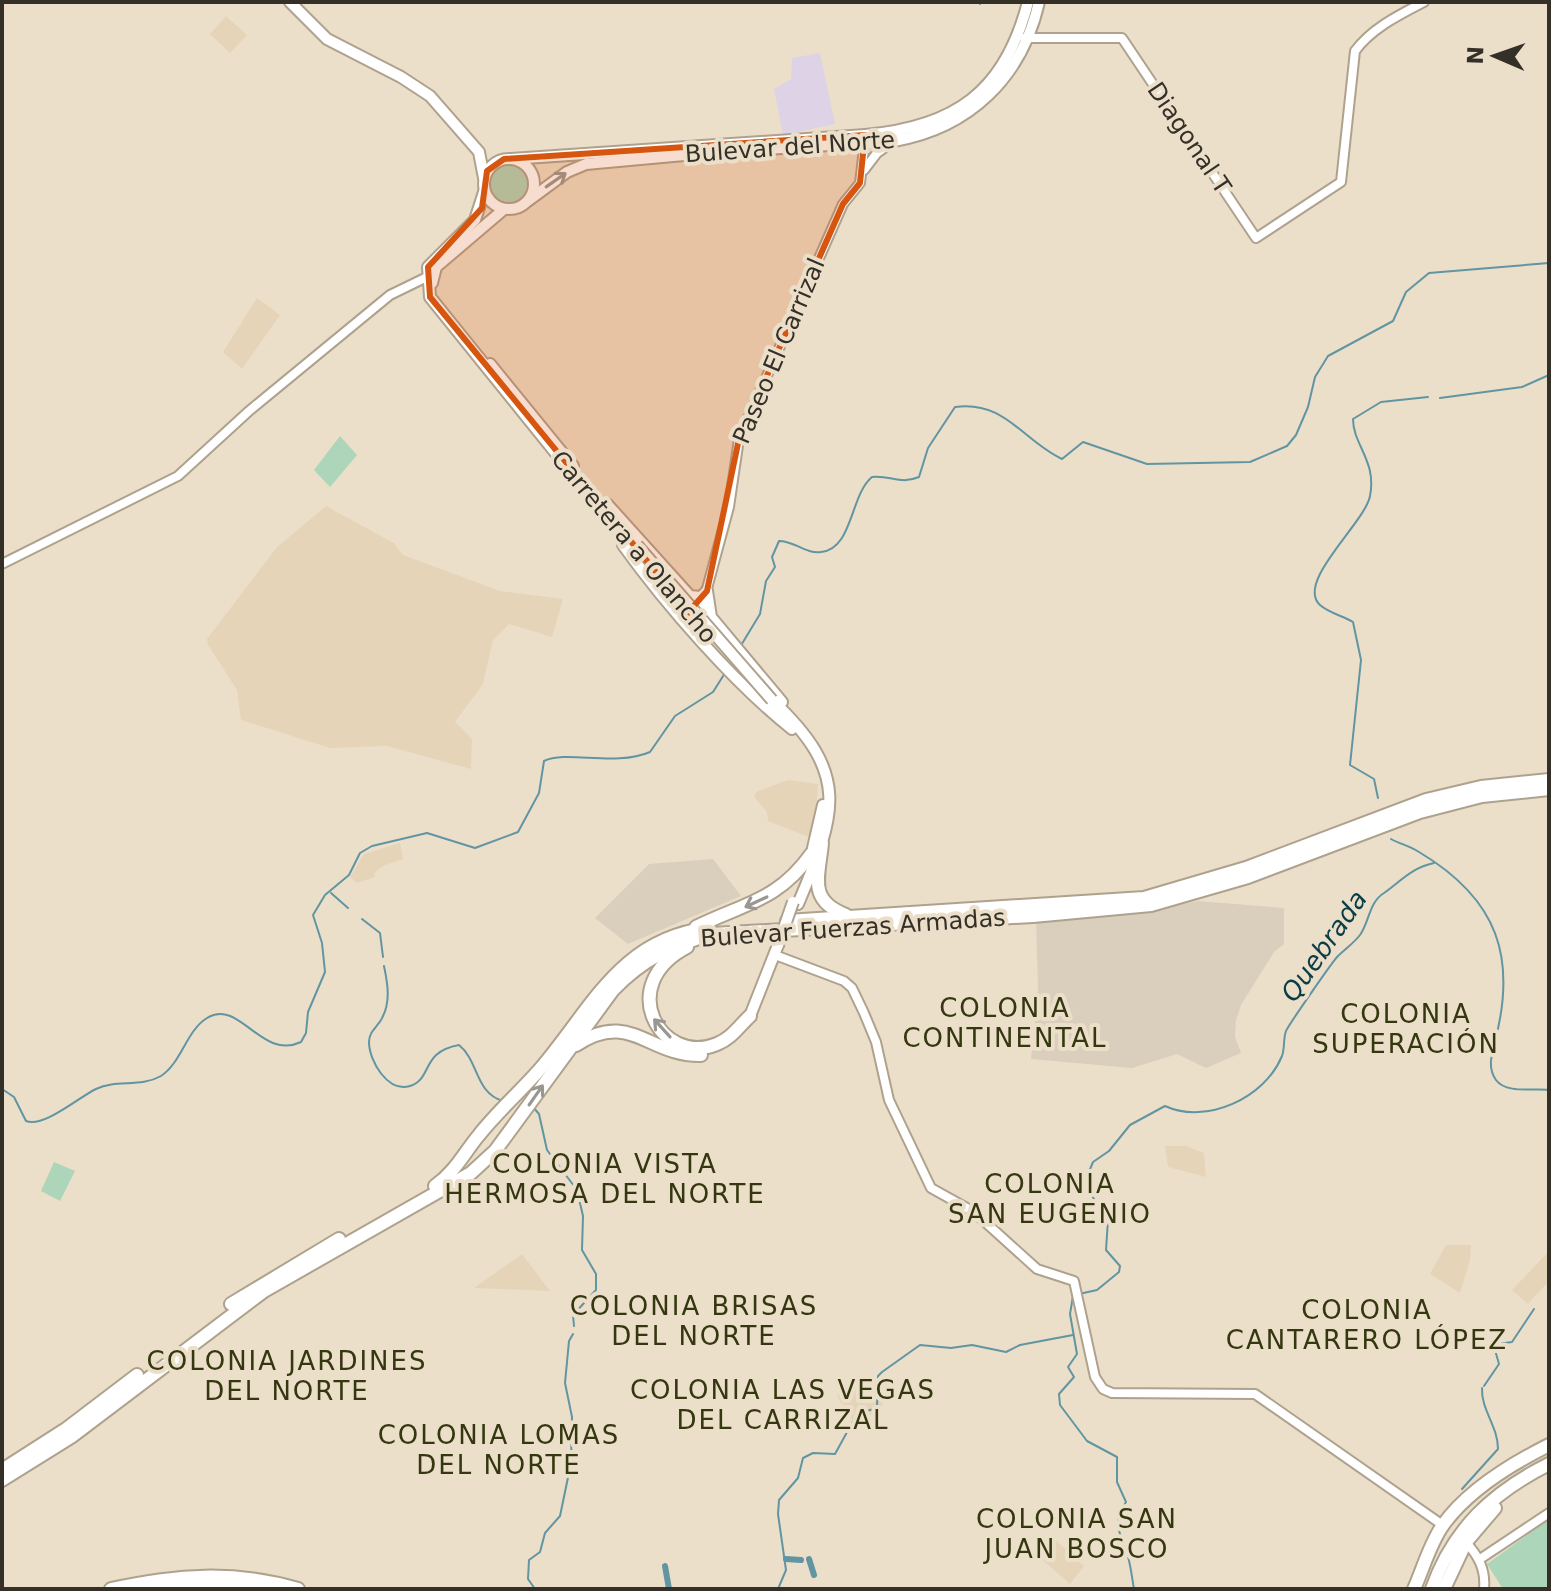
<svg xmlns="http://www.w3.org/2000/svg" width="1551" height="1591" viewBox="0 0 1551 1591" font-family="'DejaVu Sans',sans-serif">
<rect width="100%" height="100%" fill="#ecdfca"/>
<!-- built -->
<g fill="#e6d4b9">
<polygon points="226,16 247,35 230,53 210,34"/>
<polygon points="257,298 280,315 242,369 223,352"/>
<polygon points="326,506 394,543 403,555 500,591 563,599 552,637 509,624 493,640 483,684 455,722 472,739 471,769 387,746 330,748 241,720 237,690 208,645 207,639 277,547"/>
<polygon points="788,780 818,784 814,839 768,821 767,812 754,797 756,792"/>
<polygon points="400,843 403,859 383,866 374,873 375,877 357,883 350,877 364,854"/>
<polygon points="1165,1146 1186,1146 1204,1153 1206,1177 1168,1167"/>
<polygon points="1446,1245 1471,1245 1470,1260 1460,1293 1430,1274"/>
<polygon points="1549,1251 1549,1281 1528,1304 1512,1290"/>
<polygon points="522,1254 550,1291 474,1288"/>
<polygon points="844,1385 883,1388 882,1410 860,1420 857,1427 837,1396"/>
<polygon points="1053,1538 1084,1566 1070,1584 1039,1557"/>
</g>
<!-- industrial -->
<g fill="#dacfbc">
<polygon points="713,859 741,896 628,944 595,918 649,864"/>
<polygon points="1198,901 1284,908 1284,944 1274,952 1241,1005 1236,1020 1235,1037 1241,1053 1206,1068 1177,1054 1132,1068 1031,1059 1038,987 1036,920 1149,911"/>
</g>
<!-- medical -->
<polygon fill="#ded2e6" points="820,53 835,124 783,135 774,89 791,79 792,58"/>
<!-- green -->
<g fill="#add5b9">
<circle cx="508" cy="184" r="21"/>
<polygon points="340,436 357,455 330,487 314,470"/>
<polygon points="54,1162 75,1171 60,1201 41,1191"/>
<polygon points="1549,1519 1549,1589 1503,1589 1487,1564"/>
</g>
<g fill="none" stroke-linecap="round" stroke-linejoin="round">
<!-- stream -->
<g stroke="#6195a2" stroke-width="2">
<polyline points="980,4 980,2"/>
<polyline points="1440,398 1522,387 1549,375"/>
<path d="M 740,647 L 760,614 L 766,581 L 775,567 L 772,557 L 779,541 C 795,541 805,554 821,552 C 853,549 850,495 872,477 C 891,475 900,485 919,477 L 928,448 L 955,407 C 1005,400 1023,441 1062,459 L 1083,442 L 1147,464 L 1250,462 L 1287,446 L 1296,435 L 1308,407 L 1315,377 L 1328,356 L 1393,321 L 1406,292 L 1429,273 L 1549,263"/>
<path d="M 1378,798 L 1374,779 L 1350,765 L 1361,660 L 1353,622 C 1343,616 1329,613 1320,605 C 1295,582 1365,523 1370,496 C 1377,461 1353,445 1353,419 L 1381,402 L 1428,397"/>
<path d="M 1391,839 C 1400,844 1410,846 1419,852 C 1498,899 1518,958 1494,1045 C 1491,1057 1488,1069 1496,1080 C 1506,1094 1534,1088 1549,1090"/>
<polyline points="331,893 348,908"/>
<polyline points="362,919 380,933 383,957"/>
<path d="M 384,966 C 388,985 391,1003 381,1020 C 376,1028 369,1032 369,1042 C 369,1061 388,1093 410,1086 C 433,1079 420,1052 459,1045 C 479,1061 475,1093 503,1101"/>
<path d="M 2,1089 L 14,1097 L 26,1121 C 44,1128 79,1097 96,1089 C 117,1079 140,1088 161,1076 C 182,1062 186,1031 207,1018 C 240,998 261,1061 301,1042 L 306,1033 L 308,1012 L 325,972 L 322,943 L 313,915 L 325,895 L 349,875 L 360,853 L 372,846 L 427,833 L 475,848 L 518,832 L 539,793 L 544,761 C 567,750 615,767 650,752 L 675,716 L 713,692 L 725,673"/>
<polyline points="533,1107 539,1114 547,1150 577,1190 583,1216 582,1250 596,1274 596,1290 573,1315 574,1326"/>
<path d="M 1079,1294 L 1097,1290 L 1119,1272 L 1120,1266 L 1106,1250 L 1108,1220 L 1084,1184 L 1093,1162 L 1109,1151 L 1130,1125 L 1165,1106 C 1206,1125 1265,1098 1282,1056 C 1285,1048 1283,1039 1286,1031 C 1288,1026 1332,962 1338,956 C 1345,949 1354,943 1360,935 C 1369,923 1369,902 1384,893 C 1401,881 1411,868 1434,863"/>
<path d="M 1073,1296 L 1070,1314 L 1077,1354 L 1068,1367 L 1074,1377 L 1059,1394 L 1060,1405 L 1087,1441 L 1117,1457 L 1117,1482 L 1126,1502 C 1111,1524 1121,1535 1128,1557 C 1131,1567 1132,1578 1134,1589"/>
<polyline points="1484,1386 1499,1364 1495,1350 1498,1344 1512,1342 1534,1309"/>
<path d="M 1462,1489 L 1498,1449 C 1498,1426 1481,1410 1482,1388"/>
<polyline points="535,1589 528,1579 529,1560 540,1552 545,1533 560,1516 571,1463 572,1417 565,1383 569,1341 573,1334"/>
<polyline points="778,1589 786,1570 778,1514 779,1500 798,1478 803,1458 813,1453 835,1454 857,1414 877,1408 878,1376 882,1372 920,1345 951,1348 972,1345 1006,1352 1020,1345 1073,1335"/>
</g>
<!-- canal -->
<g stroke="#6195a2" stroke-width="6">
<polyline points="786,1559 801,1560"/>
<polyline points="809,1559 814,1575"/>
<polyline points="665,1566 669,1589"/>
</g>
<defs>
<g id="minor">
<path d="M 1024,38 L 1122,38 L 1256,238 L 1341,182 L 1355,51 C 1372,28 1399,15 1424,2"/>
<polyline points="864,170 877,153 894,141"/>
<polyline points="2,564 178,476 249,411 390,295 427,277"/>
<polyline points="695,633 729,507 739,439 843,204 860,183 865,140"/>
<polyline points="775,955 844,981 852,988 864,1013 876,1042 889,1100 931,1188 974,1212 1037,1269 1074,1281 1095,1377 1103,1389 1112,1393 1255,1394 1444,1526"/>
<path d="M 1464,1540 C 1478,1555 1486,1569 1484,1589"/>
<polyline points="1480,1559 1549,1513"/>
</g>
<g id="major">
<polyline points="290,2 327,39 401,77 430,96 479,152 484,178"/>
<circle cx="509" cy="184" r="25"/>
<path d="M 511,159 L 865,135 C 955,127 1005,92 1028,2"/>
<polyline points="484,192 475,220 428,267 430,297 633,549"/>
<path d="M 529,200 L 567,172 L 586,164 L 717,152 L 894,141 C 970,128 1022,77 1039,2"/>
<polyline points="432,283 436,267 503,210"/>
<polyline points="490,364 573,466"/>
<polyline points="607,504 690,596 701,597 707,591"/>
<path d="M 623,545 C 666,605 735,684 792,729"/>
<polyline points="707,591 711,617 782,702"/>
<path d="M 772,700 C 851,774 837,812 798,904"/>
<polyline points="813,848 823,805"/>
<polyline points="750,1016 778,945"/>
</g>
<g id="highway">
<path d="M 822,843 C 819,877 807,900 846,915"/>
<polyline points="787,921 1144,898 1246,868 1426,800 1481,787 1549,780"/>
<path d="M 696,927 C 745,903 778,901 812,853"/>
<path d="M 687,947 C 614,985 661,1067 717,1044 C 732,1038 739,1026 750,1016"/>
<path d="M 576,1045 C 630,1009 648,1056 701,1055"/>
<path d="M 435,1186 C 455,1172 464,1153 479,1135 C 498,1111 521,1091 541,1068 C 593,1007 620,939 709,928"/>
<polyline points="231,1304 339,1239"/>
<polyline points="2,1470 66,1429 137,1375"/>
<path d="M 2,1480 L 71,1437 L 264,1291 L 471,1173 L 495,1151 L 613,990 C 643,959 672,945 713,934 L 1033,916 L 1151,905 L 1248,877 L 1420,812 L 1482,796 L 1549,789"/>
<path d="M 111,1589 C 176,1575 233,1570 298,1589"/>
<polyline points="154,1589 200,1584 263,1589"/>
<path d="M 1414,1589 C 1423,1569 1430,1543 1443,1525 C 1468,1490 1511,1464 1549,1445"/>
<path d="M 1432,1589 C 1453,1529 1493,1492 1549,1464"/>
<polyline points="1444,1589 1466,1542 1495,1508"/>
</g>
</defs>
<!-- minor casing -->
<use href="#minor" stroke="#aea28e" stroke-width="12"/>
<!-- major casing -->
<use href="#major" stroke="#aea28e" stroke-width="14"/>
<!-- highway casing -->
<use href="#highway" stroke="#aea28e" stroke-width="16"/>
<!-- minor -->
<use href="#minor" stroke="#fff" stroke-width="8"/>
<!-- major -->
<use href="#major" stroke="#fff" stroke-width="10"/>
<!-- highway -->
<use href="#highway" stroke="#fff" stroke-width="12"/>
<defs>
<g id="major-bridge">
<polyline points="637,545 772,700"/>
<polyline points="778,945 793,902"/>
</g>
</defs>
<!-- major-bridge casing -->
<use href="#major-bridge" stroke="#aea28e" stroke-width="14" stroke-linecap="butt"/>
<!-- major-bridge -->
<use href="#major-bridge" stroke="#fff" stroke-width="10"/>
</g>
<!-- one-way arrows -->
<defs><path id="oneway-shaft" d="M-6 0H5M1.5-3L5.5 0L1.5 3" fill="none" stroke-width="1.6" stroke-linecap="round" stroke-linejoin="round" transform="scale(2)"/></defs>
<g stroke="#9a9793">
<use href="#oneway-shaft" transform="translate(556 180) rotate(-35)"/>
<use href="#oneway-shaft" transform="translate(756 902) rotate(155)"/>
<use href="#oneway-shaft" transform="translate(662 1028) rotate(-132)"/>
<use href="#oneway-shaft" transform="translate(536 1095) rotate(-55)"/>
</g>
<!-- marked area -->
<path fill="#d6550f" fill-opacity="0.2" stroke="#d6550f" stroke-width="6" stroke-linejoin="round" d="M 865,135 L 860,183 L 843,204 L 739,439 L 707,591 L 692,608 L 698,623 L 430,297 L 428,267 L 482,208 L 487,171 L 504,159 Z"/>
<g text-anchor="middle" stroke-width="8" stroke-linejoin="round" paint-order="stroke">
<!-- street labels -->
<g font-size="24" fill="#342f27" stroke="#ecdfca">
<text transform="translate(1189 138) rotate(56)" y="8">Diagonal T</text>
<text transform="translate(790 147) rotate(-4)" y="8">Bulevar del Norte</text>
<text transform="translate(779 351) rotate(-67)" y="8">Paseo El Carrizal</text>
<text transform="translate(634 547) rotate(50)" y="8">Carretera a Olancho</text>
<text transform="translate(853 928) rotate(-4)" y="8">Bulevar Fuerzas Armadas</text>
</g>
<!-- water labels -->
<g font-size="26" font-style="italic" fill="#0b3d47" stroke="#ecdfca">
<text transform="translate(1324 946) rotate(-55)" y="9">Quebrada</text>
</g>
<!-- neighbourhood labels -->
<g font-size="26" letter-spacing="2" fill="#34370f" stroke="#ecdfca">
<text x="1005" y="1017">COLONIA<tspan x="1005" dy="30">CONTINENTAL</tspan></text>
<text x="1406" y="1023">COLONIA<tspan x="1406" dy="30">SUPERACIÓN</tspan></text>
<text x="605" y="1173">COLONIA VISTA<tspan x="605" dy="30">HERMOSA DEL NORTE</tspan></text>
<text x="1050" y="1193">COLONIA<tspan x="1050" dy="30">SAN EUGENIO</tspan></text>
<text x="694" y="1315">COLONIA BRISAS<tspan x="694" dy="30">DEL NORTE</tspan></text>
<text x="1367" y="1319">COLONIA<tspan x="1367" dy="30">CANTARERO LÓPEZ</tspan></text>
<text x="287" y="1370">COLONIA JARDINES<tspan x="287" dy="30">DEL NORTE</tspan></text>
<text x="783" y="1399">COLONIA LAS VEGAS<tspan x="783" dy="30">DEL CARRIZAL</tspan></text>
<text x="499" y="1444">COLONIA LOMAS<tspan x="499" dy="30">DEL NORTE</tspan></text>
<text x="1077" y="1528">COLONIA SAN<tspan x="1077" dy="30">JUAN BOSCO</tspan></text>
</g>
</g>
<!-- border -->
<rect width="1551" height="1591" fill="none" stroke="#342f27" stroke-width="8"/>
<!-- north arrow -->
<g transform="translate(1495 56) rotate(272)" stroke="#ecdfca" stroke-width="6" paint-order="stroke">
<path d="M0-6L14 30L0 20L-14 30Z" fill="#342f27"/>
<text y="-12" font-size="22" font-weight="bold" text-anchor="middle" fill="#342f27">N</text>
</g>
</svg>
